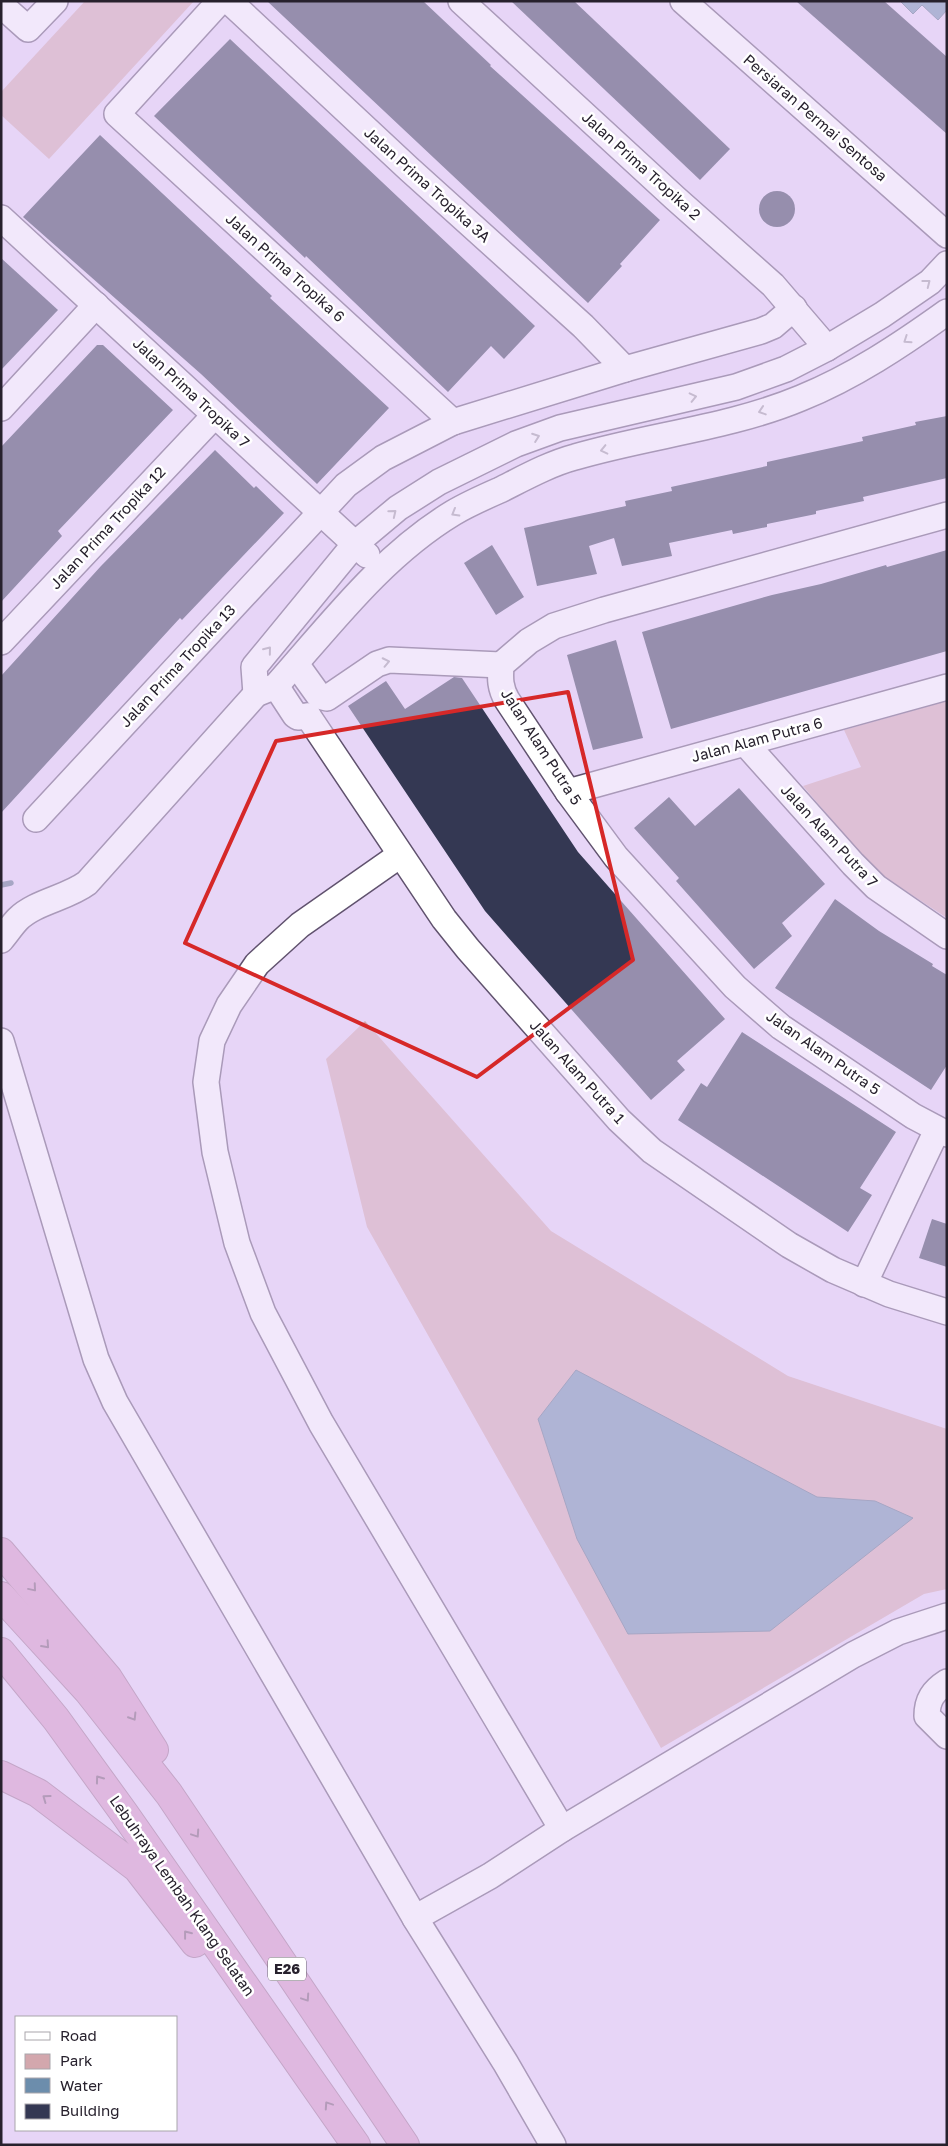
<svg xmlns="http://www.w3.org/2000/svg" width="948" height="2146" viewBox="0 0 948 2146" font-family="'Golos Text',sans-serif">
<rect width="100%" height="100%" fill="#e7d6f7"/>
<!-- green -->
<g fill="#d3a7ad">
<polygon points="85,1 194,1 49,159 1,115 1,92"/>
<polygon points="947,701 947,918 874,870 803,786 861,767 844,730"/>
<polygon points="365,1021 551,1231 788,1376 947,1429 947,1589 924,1594 661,1748 367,1227 326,1059"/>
</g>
<!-- water -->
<g fill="#6c8dac" stroke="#576d86">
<polygon points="900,1 947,1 947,10 938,20 922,5 913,14"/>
<polygon points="576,1370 817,1497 875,1501 913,1518 770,1631 628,1634 577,1539 538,1419"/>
</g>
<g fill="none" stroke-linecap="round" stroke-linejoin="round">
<!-- stream -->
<polyline stroke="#576d86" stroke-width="5.5" points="1,885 11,883"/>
</g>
<!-- building -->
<g fill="#343853">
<polygon points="267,1 423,1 491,65 490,66 660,220 620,264 622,266 588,303"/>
<polygon points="511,1 574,1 730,149 700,180"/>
<polygon points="796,1 884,1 947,57 947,134"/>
<polygon points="230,39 535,326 504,359 491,346 448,392 306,256 305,258 154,116"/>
<polygon points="100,135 272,296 270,298 389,408 317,484 201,374 23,217"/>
<circle cx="777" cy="209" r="18"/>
<polygon points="1,258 58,310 1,370"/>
<polygon points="97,345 103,345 173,410 58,531 62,536 1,602 1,447"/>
<polygon points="947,416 947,478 863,497 864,501 816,511 816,514 767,524 767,527 733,534 732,530 669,543 672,556 622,566 614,538 589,546 597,574 537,586 524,528 626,506 625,501 672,491 671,487 767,466 767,462 863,441 862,437 916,425 915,422"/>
<polygon points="215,450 254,488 256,486 284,513 182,620 180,618 1,813 1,676 101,566"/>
<polygon points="492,545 524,597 496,615 464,563"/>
<polygon points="947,550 947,651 671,729 642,632 772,595 821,584 886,565 887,567"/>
<polygon points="616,640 643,738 593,750 567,655"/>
<polygon points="454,677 462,678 578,852 725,1019 677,1061 685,1070 651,1100 485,911 348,706 386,681 405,709"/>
<polygon points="739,788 825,884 782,923 792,936 754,969 676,881 679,878 634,828 669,797 695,826"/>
<polygon points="835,899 879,931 933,964 932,966 947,975 947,1065 931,1090 775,988"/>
<polygon points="742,1032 896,1132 860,1188 872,1195 848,1232 678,1120 701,1083 707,1087"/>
<polygon points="932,1219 947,1224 947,1267 919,1258"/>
</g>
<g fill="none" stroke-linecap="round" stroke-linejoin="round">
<defs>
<g id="minor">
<polyline points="220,1 117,114 453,422"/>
<polyline points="229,1 409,169 583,326 625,369"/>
<polyline points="461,1 675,198 773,285 827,348"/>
<polyline points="683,1 947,235"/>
<polyline points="1,5 28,29 55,1"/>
<polyline points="1,218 367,555"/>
<polyline points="1,408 96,305"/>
<path d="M 947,515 L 604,610 L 554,626 L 529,641 L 501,665 C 500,679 500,688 507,700 L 568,792 L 616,857 L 735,987 L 781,1027 L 913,1116 L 947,1134"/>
<polyline points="1,642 215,415"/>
<polyline points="296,664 319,696 327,698 377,664 389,660 501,665"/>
<polyline points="276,686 295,715 298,717 308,716"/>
<polyline points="256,694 254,667 355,544 398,508 439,482 516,444 560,428 736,387 786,369 827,348 882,315 930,282 947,264"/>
<polyline points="308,716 444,919 468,949 619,1120 652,1151 789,1245 833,1270 889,1294 947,1312"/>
<polyline points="745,743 853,864 876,887 947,936"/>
<polyline points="568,792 947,687"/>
<polyline points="36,819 346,485 383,458 453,422 625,369 761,331 773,326 794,308"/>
<polyline points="400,855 300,925 257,964 229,1005 212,1041 206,1082 215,1152 237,1243 263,1313 321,1423 562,1829"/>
<path d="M 1,940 C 7,933 12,925 18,919 C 35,902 67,898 87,883 L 256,694 L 276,686 C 331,624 382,556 453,513 C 468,504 484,497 500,490 C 524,478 549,464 575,457 C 650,435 729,428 801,398 C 853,377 901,345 947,312"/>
<polyline points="1,1041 96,1359 115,1402 415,1918 505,2062 553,2145"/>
<polyline points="864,1284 937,1130"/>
<path d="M 947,1682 C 933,1691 927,1700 927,1716 L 947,1736"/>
<polyline points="415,1918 490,1876 562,1829 853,1655 898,1632 947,1616"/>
</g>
<g id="highway">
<polyline points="1,1552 108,1678 154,1750"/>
<polyline points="1,1596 88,1691 169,1794 405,2145"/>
<polyline points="1,1652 56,1719 124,1813 356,2145"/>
<polyline points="1,1775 38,1793 137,1868 195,1943"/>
</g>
</defs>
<!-- minor casing -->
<use href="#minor" stroke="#60526e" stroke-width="28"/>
<!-- highway casing -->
<use href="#highway" stroke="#996d8e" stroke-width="30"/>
<!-- minor -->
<use href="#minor" stroke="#fff" stroke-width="25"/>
<!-- highway -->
<use href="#highway" stroke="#d696c3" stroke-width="28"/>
</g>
<!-- one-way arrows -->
<defs><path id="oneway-chevron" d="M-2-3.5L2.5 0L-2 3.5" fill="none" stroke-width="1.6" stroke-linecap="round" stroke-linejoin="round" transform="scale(1.25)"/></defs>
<g stroke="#9e9ba0">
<use href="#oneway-chevron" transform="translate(927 283) rotate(-38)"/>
<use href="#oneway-chevron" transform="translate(907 340) rotate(146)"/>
<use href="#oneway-chevron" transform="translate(693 397) rotate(-13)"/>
<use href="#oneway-chevron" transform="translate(762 411) rotate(162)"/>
<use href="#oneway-chevron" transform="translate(536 437) rotate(-20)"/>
<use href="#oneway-chevron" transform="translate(604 450) rotate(167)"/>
<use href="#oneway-chevron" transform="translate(393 513) rotate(-39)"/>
<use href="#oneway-chevron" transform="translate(455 513) rotate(150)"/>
<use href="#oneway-chevron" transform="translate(268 650) rotate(-51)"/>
<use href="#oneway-chevron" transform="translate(386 662) rotate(-12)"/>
</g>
<g stroke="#765670">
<use href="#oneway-chevron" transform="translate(33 1588) rotate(50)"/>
<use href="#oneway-chevron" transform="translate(46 1645) rotate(48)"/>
<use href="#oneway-chevron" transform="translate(133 1717) rotate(58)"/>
<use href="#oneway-chevron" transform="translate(99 1779) rotate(-126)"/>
<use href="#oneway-chevron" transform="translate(46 1798) rotate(-144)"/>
<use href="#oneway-chevron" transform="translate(196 1834) rotate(56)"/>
<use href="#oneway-chevron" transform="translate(187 1934) rotate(-128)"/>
<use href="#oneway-chevron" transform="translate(306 1998) rotate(56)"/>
<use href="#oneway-chevron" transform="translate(328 2105) rotate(-124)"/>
</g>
<!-- marked area -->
<path d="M0 0H948V2146H0ZM 568,692 L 633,960 L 477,1077 L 185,943 L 276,741 Z" fill="#e7d6f7" fill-opacity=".55" fill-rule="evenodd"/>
<path fill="none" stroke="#d62828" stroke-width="4" stroke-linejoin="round" d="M 568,692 L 633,960 L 477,1077 L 185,943 L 276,741 Z"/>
<g text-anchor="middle" stroke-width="5" stroke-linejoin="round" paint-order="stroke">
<!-- shield labels -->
<rect fill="#fff" stroke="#68646c" stroke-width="1" x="268" y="1957.5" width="38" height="23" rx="4"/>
<g font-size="14" font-weight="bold" fill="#27212d">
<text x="287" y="1974">E26</text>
</g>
<!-- street labels -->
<g font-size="15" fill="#27212d" stroke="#fff">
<text transform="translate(815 118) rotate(41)" y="5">Persiaran Permai Sentosa</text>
<text transform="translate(641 166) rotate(42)" y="5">Jalan Prima Tropika 2</text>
<text transform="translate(427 185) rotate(42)" y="5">Jalan Prima Tropika 3A</text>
<text transform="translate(285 268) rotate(42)" y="5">Jalan Prima Tropika 6</text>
<text transform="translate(191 393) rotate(43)" y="5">Jalan Prima Tropika 7</text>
<text transform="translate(108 528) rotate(-47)" y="5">Jalan Prima Tropika 12</text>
<text transform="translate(178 666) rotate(-47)" y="5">Jalan Prima Tropika 13</text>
<text transform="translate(757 740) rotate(-15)" y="5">Jalan Alam Putra 6</text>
<text transform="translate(541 747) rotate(57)" y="5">Jalan Alam Putra 5</text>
<text transform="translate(829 836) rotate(47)" y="5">Jalan Alam Putra 7</text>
<text transform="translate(823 1053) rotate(35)" y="5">Jalan Alam Putra 5</text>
<text transform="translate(577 1072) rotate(48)" y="5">Jalan Alam Putra 1</text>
<text transform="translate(182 1896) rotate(55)" y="5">Lebuhraya Lembah Klang Selatan</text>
</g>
</g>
<!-- border -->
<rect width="948" height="2146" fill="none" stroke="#27212d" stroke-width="5"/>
<!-- legend -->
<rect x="15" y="2016" width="162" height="115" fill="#ffffff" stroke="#a9a6ab"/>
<rect x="25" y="2032" width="25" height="8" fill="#ffffff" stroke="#a9a6ab"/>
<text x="60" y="2041" font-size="15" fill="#27212d">Road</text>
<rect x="25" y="2054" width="25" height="15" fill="#d3a7ad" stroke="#a9a6ab"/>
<text x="60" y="2066" font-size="15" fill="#27212d">Park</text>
<rect x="25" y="2078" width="25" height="15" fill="#6c8dac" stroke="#a9a6ab"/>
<text x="60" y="2091" font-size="15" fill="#27212d">Water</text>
<rect x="25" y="2104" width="25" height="15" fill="#343853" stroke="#a9a6ab"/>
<text x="60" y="2116" font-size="15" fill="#27212d">Building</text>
</svg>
